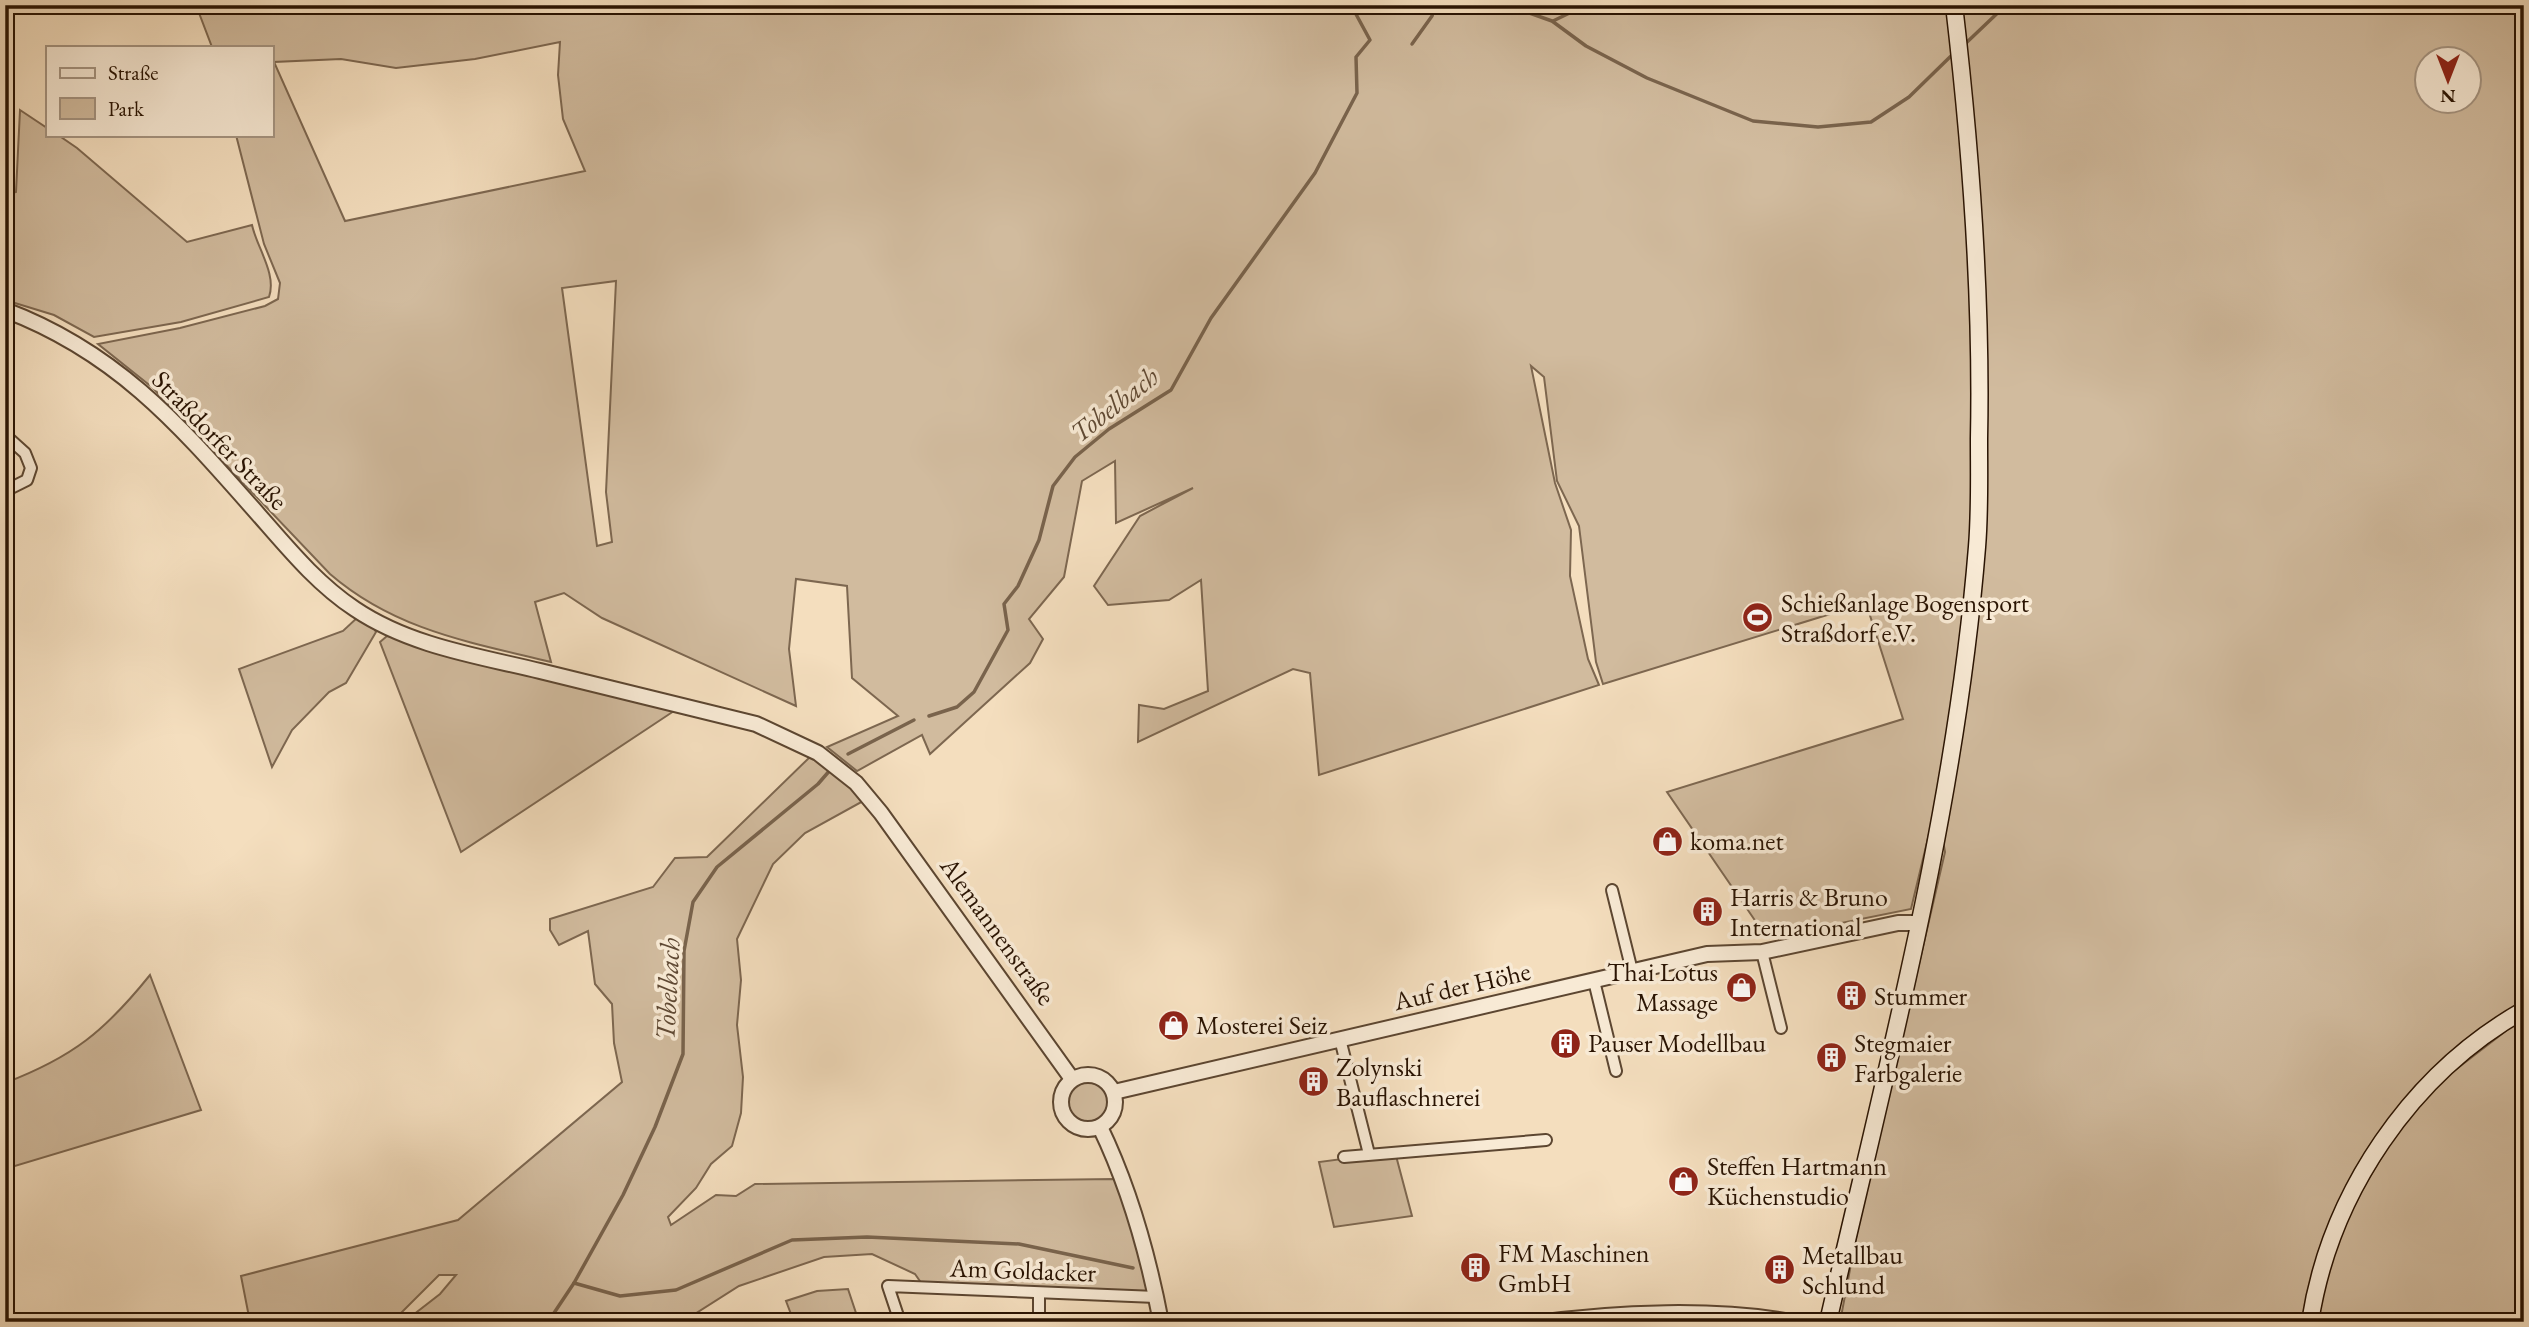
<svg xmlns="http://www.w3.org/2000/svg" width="2529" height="1327" viewBox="0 0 2529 1327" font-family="'EB Garamond',serif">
<rect width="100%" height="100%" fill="#f4debe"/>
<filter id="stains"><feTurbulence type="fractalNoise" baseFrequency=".00286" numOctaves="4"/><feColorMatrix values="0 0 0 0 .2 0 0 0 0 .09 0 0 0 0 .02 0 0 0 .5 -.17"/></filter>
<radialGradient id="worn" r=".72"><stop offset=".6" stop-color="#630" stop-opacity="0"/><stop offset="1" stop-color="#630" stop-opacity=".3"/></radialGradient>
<!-- green -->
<g fill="#d1bb9e" stroke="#7d6750" stroke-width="2" fill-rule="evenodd">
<path d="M 196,5 L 2524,5 L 2524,1003 L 2492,1024 L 2348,1185 L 2319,1250 L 2304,1322 L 1840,1322 L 1859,1222 L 1945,852 L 1940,823 L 1933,817 L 1911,909 L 1767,938 L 1667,792 L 1903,719 L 1866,603 L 1603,684 L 1596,662 L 1579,526 L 1557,481 L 1544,377 L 1531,366 L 1555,483 L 1571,530 L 1570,576 L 1588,659 L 1599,685 L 1319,775 L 1310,673 L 1293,669 L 1138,742 L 1139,705 L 1164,709 L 1208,691 L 1201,580 L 1169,600 L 1108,605 L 1094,586 L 1140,516 L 1193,488 L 1116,523 L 1115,461 L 1082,481 L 1064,577 L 1029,619 L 1043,639 L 1030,663 L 930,754 L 922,735 L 857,771 L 827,747 L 898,716 L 852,678 L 847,586 L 796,579 L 789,649 L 796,706 L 602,618 L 564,593 L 535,602 L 551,662 C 469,642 395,630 330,574 L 153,388 L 98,344 L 180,328 L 265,306 L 278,299 L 280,283 L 264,244 L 236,135 L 271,135 L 271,47 L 212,47 ZM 560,42 L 558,75 L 563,119 L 585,171 L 345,221 L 274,62 L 341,59 L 396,68 L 475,59 ZM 2428,60 L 2470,60 L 2470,102 L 2428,102 ZM 616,281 L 606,492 L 612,542 L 597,546 L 562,288 Z"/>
<path d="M 20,110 L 47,128 L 47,135 L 58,135 L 77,148 L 187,242 L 252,225 C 257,248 277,274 269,297 L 181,322 L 94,337 L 54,315 L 5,300 L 5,195 L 16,192 Z"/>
<polygon points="359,616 373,626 376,632 346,683 329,692 292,730 272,767 239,669 343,631"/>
<polygon points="387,636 395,637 674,711 461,852 380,642"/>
<polygon points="813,754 865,800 805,833 773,864 737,939 741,980 737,1025 743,1077 741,1113 732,1146 711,1164 696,1188 668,1217 671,1225 716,1195 736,1196 755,1184 1114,1179 1122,1183 1148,1292 922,1284 915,1274 872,1254 824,1257 739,1286 690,1317 654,1322 598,1319 586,1322 404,1322 440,1294 456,1275 439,1275 392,1322 250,1322 241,1276 458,1220 622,1082 614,1043 612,1004 595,984 588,931 559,945 550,930 550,919 653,887 675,858 707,857"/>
<path d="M 150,975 L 201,1110 L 5,1169 L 5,1083 C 73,1057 105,1031 150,975 Z"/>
<polygon points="2524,1017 2524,1322 2316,1322 2335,1248 2351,1208 2401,1125 2437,1084"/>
<circle cx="1088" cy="1102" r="23"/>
<polygon points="1395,1152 1412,1216 1334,1227 1319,1162"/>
<polygon points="848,1289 859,1322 794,1322 786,1301 817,1291"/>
</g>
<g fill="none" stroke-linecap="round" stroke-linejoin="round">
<!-- stream -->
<g stroke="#79634c" stroke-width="3.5">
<polyline points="1507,5 1552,21 1586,46 1647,78 1753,121 1818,127 1871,122 1909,97 1951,56"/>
<polyline points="1553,21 1586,5"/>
<polyline points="1412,44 1432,16 1435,5"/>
<polyline points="1965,44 2006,5"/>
<polyline points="929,716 957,707 974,692 1008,630 1004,604 1018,586 1039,540 1053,486 1075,457 1109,429 1171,390 1211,318 1315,173 1357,93 1356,57 1370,40 1351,5"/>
<polyline points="848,754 914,720"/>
<polyline points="574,1283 620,1296 676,1290 792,1240 867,1237 1019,1244 1133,1268"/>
<polyline points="548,1322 574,1283 623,1195 655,1127 683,1054 684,951 693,902 717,867 818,784 831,769"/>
</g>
<defs>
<g id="minor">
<polyline points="5,435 25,453 31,468 27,480 5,491"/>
<polyline points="1612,890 1632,971"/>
<polyline points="1762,952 1781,1028"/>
<polyline points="1594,981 1616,1071"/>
<polyline points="1340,1039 1369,1154"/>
<polyline points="1344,1157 1546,1140"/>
<polyline points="1039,1294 1039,1322"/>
<polyline points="900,1322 888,1286 1156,1297"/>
<path d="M 1530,1322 C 1613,1310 1720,1305 1802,1322"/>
</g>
<g id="tertiary">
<path d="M 5,310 C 114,351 176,421 250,505 C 283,542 314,582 355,609 C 410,646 478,656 540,671 C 612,689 684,706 756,724 L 818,753 L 856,783 L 881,813 L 1072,1079"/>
<circle cx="1088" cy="1102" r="27"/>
<polyline points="1114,1092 1707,954 1762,952 1898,923 1917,923"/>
<path d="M 1100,1127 C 1130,1189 1148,1254 1161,1322"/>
</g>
<g id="secondary">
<path d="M 1828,1322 C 1887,1065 1956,809 1977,547 C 1980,511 1979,475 1979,439 C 1982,294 1971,150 1954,5"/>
<path d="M 2310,1322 C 2330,1193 2411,1074 2524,1010"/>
</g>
</defs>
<!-- minor casing -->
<use href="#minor" stroke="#5c4631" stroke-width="14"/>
<!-- tertiary casing -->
<use href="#tertiary" stroke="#5c4631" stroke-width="18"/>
<!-- secondary casing -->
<use href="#secondary" stroke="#291302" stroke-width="19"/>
<!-- minor -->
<use href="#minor" stroke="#f8ead5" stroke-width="10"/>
<!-- tertiary -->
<use href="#tertiary" stroke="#f8ead5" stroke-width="14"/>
<!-- secondary -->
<use href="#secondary" stroke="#f8ead5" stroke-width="16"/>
</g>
<!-- icons -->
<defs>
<symbol id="stadium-disc" viewBox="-11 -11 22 22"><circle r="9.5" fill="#8f2418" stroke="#f8ead5"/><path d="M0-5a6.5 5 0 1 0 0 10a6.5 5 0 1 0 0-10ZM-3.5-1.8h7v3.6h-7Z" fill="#fff"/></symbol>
<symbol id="shop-disc" viewBox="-11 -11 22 22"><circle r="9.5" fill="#8f2418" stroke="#f8ead5"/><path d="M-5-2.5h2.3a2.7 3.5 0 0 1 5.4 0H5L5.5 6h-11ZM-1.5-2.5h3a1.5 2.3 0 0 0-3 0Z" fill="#fff"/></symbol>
<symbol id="building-disc" viewBox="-11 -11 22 22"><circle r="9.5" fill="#8f2418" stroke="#f8ead5"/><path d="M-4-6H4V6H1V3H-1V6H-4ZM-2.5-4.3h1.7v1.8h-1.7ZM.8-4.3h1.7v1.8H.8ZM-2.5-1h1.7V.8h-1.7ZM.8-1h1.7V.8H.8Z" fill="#fff"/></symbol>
</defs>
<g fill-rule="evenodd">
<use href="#stadium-disc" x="1740" y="600" width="35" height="35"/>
<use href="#shop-disc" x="1650" y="824" width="35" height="35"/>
<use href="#building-disc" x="1690" y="894" width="35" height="35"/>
<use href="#shop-disc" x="1724" y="970" width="35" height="35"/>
<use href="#building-disc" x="1834" y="978" width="35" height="35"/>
<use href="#shop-disc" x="1156" y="1008" width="35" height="35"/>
<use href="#building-disc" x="1548" y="1026" width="35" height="35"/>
<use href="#building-disc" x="1814" y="1040" width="35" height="35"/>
<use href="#building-disc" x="1296" y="1064" width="35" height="35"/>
<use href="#shop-disc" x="1666" y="1164" width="35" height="35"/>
<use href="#building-disc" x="1458" y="1250" width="35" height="35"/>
<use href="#building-disc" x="1762" y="1252" width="35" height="35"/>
</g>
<g text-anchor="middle" stroke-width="7" stroke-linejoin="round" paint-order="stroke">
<!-- street labels -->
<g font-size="26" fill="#291302" stroke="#f8ead5">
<text transform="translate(220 440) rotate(46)" y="9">Straßdorfer Straße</text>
<text transform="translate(998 931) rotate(54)" y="9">Alemannenstraße</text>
<text transform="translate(1462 986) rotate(-13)" y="9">Auf der Höhe</text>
<text transform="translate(1023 1270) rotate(2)" y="9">Am Goldacker</text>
</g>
<!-- poi labels -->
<g font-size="26" fill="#291302" stroke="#f8ead5" text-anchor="start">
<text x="1781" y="612">Schießanlage Bogensport<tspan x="1781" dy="30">Straßdorf e.V.</tspan></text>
<text x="1690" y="850">koma.net</text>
<text x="1730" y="906">Harris &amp; Bruno<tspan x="1730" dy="30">International</tspan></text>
<text x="1718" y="981" text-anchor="end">Thai Lotus<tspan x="1718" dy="30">Massage</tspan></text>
<text x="1874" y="1005">Stummer</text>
<text x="1196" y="1034">Mosterei Seiz</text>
<text x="1588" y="1052">Pauser Modellbau</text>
<text x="1854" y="1052">Stegmaier<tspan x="1854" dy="30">Farbgalerie</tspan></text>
<text x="1336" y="1076">Zolynski<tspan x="1336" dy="30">Bauflaschnerei</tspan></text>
<text x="1707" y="1175">Steffen Hartmann<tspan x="1707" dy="30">Küchenstudio</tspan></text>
<text x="1498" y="1262">FM Maschinen<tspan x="1498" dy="30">GmbH</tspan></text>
<text x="1802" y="1264">Metallbau<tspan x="1802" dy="30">Schlund</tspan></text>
</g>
<!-- water labels -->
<g font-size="28" font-style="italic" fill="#5f4934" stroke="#f8ead5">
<text transform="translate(1114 404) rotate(-38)" y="10">Tobelbach</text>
<text transform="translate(667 989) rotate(-87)" y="10">Tobelbach</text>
</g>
</g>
<!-- margin -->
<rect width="2529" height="1327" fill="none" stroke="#f4debe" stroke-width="28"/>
<rect x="7" y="7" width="2515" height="1313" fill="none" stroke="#291302" stroke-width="3.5"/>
<rect x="14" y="14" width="2501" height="1299" fill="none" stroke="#291302" stroke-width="2"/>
<!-- legend -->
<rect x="46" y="46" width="228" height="91" fill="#f8ead5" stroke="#a59481" stroke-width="2"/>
<rect x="60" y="68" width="35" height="10" fill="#f8ead5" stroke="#a59481" stroke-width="2"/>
<text x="108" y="80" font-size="21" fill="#291302">Straße</text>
<rect x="60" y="98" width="35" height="21" fill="#d1bb9e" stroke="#a59481" stroke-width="2"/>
<text x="108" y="116" font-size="21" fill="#291302">Park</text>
<!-- north arrow -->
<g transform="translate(2448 80) rotate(180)"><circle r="33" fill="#f8ead5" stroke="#a59481" stroke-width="2"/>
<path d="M0-5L12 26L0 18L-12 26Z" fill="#8f2418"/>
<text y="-10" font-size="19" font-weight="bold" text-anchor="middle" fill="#291302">N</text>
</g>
<rect width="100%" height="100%" filter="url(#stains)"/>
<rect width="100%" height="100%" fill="url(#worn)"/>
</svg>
